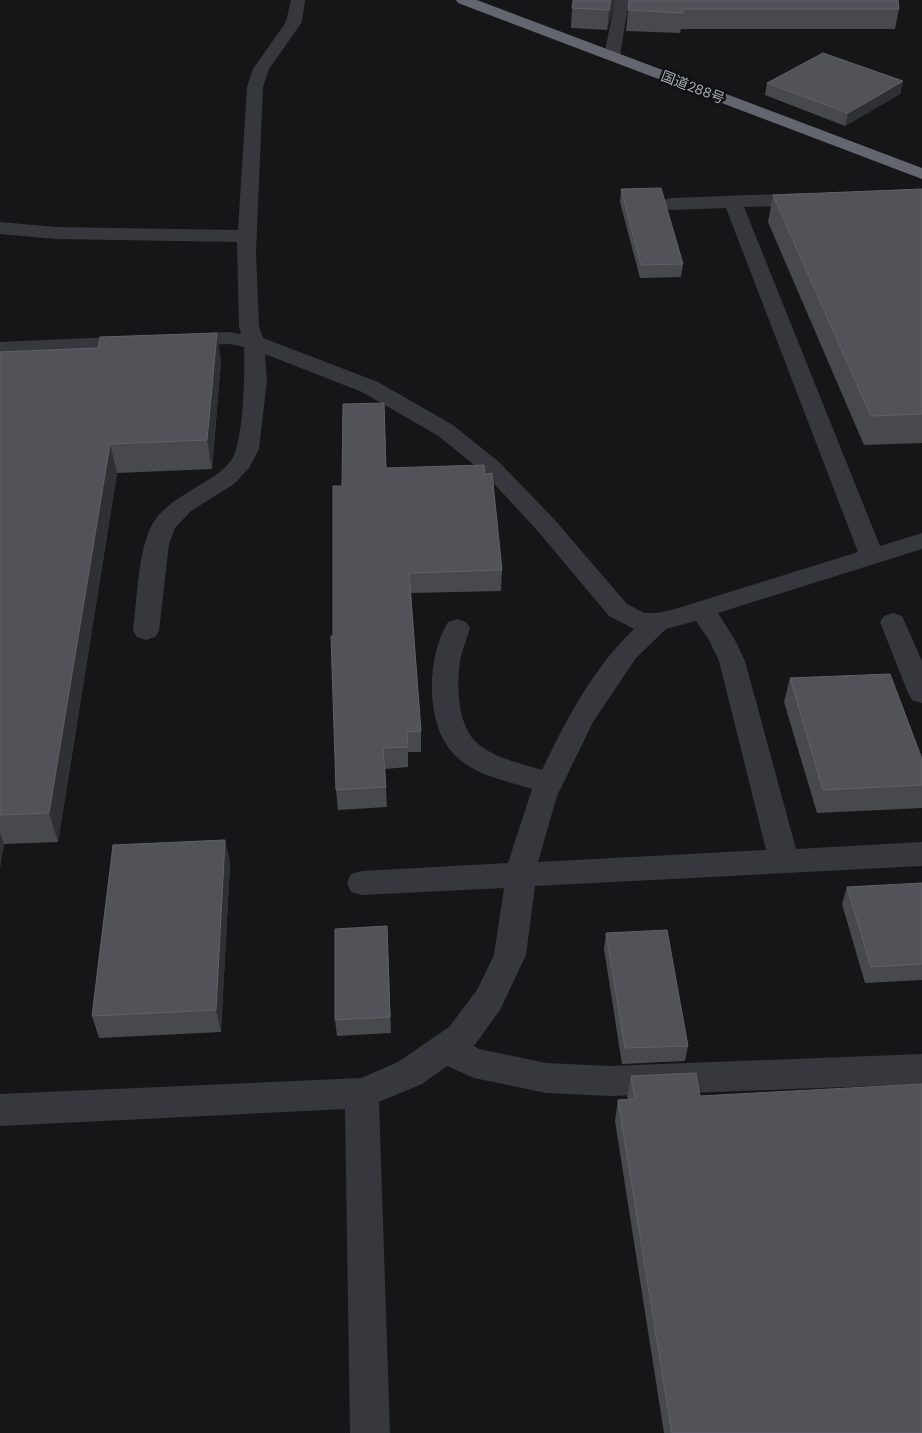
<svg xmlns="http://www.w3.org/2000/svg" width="922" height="1433" viewBox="0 0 922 1433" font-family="'DM Sans','Noto Sans JP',sans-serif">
<rect width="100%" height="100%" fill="#161618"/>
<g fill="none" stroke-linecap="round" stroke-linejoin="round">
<!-- minor -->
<g fill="#37383d" fill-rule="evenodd">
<path d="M 291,0 L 305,0 L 302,22 L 269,69 L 263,87 L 256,253 L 259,326 L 263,338 L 378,382 L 453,425 L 499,462 L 554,519 L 627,604 L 644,613 L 657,613 L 675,609 L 858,552 L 726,208 L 671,210 L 664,208 L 662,204 L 664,200 L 671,198 L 808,193 L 815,195 L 817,199 L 815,203 L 808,205 L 744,207 L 880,546 L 922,533 L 922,549 L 718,613 L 735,640 L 745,661 L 796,849 L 922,842 L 922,866 L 535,886 L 526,955 L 500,1010 L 474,1046 L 479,1049 L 546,1063 L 610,1066 L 922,1054 L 922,1084 L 610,1096 L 546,1093 L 474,1078 L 447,1066 L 422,1084 L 379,1102 L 390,1433 L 350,1433 L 345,1109 L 0,1126 L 0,1094 L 361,1078 L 398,1062 L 449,1027 L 477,990 L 494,955 L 504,888 L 362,895 L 351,892 L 347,883 L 351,874 L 362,871 L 508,863 L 532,789 C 508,781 477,776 458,758 C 424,729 426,658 448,622 L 457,619 L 466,622 L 470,628 C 467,639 462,650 460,662 C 456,686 458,726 477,743 C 494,758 520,763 542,770 C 566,720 593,668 634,629 L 609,616 L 536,529 L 483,472 L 437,435 L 362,392 L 265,354 L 267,380 L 259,449 L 249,468 L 234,484 L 191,511 L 175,528 L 169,544 L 159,631 L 155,637 L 146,640 L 137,637 L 133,631 C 137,601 138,548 153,523 C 164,505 186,494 203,483 C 213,477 225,470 232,459 C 244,439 245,371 244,347 L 229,344 L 179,346 L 172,344 L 169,340 L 172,336 L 179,334 L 229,332 L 241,334 L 239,326 L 237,242 L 56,239 L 0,234 L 0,222 L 56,227 L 238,230 L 247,87 L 253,69 L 286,22 ZM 696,621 L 709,640 L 719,661 L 766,850 L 538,862 L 557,796 L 593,722 L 636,658 L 666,629 Z"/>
<polygon points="615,0 629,0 620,56 618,59 606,59 604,56"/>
<polygon points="136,336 143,338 146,342 143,346 0,354 0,342"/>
<polygon points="893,613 902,616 922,661 922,703 912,700 908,693 880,622 884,616"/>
</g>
<!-- highway -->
<polygon fill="#63666e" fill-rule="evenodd" points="456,0 477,0 922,168 922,179 458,3"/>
</g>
<!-- wall -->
<g fill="#47494d">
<polygon points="615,0 607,30 571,28 572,8"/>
<polygon points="629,0 899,9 895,29 681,29 680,33 626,31"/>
<polygon points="903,81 900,94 845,126 765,95 767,83"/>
<polygon points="621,189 683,264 681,277 640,278 620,202"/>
<polygon points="922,189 922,443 864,445 768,222 773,195"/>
<polygon points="98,348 221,361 212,469 117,473 58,842 4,844 0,867 0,352"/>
<polygon points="386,468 485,474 502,570 501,591 411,593 421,731 421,752 408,752 408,767 385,769 387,807 338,810 336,790 333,636 342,486"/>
<polygon points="790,678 922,759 922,808 817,813 784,702"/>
<polygon points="225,840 230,863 221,1032 99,1038 92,1016"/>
<polygon points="922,883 922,980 865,983 842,904 847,887"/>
<polygon points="387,926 391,1033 337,1036 335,1020"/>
<polygon points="606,933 688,1046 685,1061 622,1064 604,949"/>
<polygon points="631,1076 700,1096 922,1433 664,1433 615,1121 618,1100 628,1099 627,1097"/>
</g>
<!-- shaded-wall -->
<g fill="#2f3033">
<polygon points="611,0 615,0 607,30 609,10"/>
<polygon points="903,81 900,94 845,126 848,113"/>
<polygon points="217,333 221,361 212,469 207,440"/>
<polygon points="110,444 117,473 58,842 49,813"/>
<polygon points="0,833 4,844 0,867"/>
<polygon points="225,840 230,863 221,1032 216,1010"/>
<polygon points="387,926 388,942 391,1033 390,1017"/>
</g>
<!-- building -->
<g fill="#525359" stroke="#5f6168">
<polygon points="573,0 611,0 609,10 572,8"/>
<polygon points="629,0 898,0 899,9 683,9 682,13 628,10"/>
<polygon points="823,53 903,81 848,113 767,83"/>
<polygon points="661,188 683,264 641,265 621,189"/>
<polygon points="922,189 922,414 871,416 773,195"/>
<polygon points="217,333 207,440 110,444 49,813 0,815 0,352 98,348 100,337"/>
<polygon points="384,403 386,468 484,465 485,474 492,473 502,570 409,573 421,731 407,732 408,747 383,748 386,787 336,790 331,636 333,636 333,486 342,486 343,404"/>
<polygon points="890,674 922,759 922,785 823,790 790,678"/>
<polygon points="225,840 216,1010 92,1016 113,845"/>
<polygon points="922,883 922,964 871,967 847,887"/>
<polygon points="387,926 390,1017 335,1020 335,929"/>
<polygon points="667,930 688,1046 625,1048 606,933"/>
<polygon points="696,1073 700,1096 922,1084 922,1433 672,1433 618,1100 635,1099 631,1076"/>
</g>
<g text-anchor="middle" stroke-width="5" stroke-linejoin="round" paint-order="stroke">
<!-- far-street labels -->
<g font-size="14" fill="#a8adb8" stroke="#111113">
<text transform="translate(693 87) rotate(21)" y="5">国道288号</text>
</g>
</g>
</svg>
